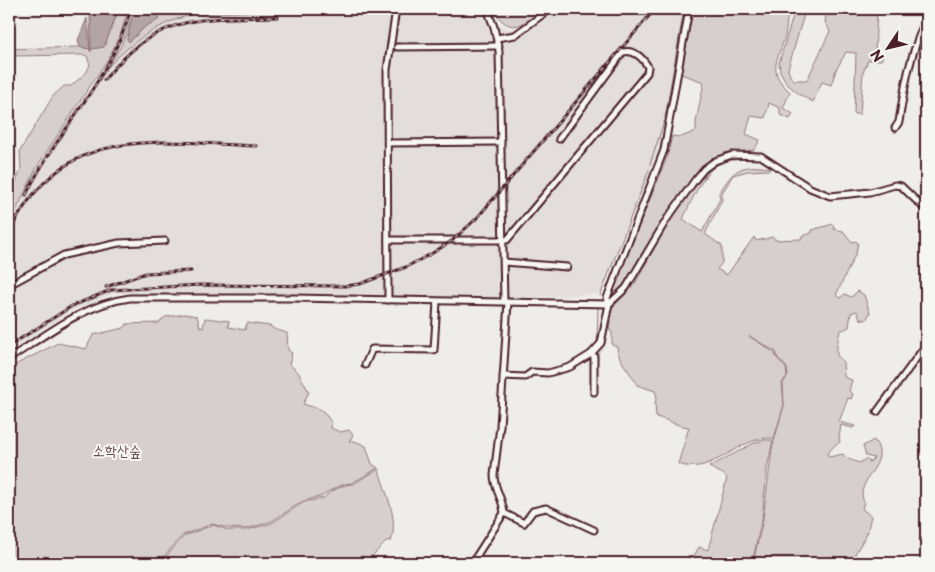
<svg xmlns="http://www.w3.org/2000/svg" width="935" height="572" viewBox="0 0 935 572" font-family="'Playpen Sans','Poor Story',sans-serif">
<rect width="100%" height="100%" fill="#efedea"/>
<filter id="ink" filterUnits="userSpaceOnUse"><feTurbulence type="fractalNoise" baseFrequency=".02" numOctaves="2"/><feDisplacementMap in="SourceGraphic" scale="10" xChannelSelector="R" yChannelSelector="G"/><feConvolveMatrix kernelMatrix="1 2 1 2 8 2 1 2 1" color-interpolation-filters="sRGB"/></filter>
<g filter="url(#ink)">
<!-- built -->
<polygon fill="#e3dedc" points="308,9 488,9 499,25 510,29 522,26 545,9 685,9 664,137 600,294 497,299 115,293 71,311 9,352 9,225 27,186 50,145 107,68 123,51 164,24 180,18 194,14"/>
<!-- green -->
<g fill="#d7cfce" stroke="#90777c">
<polygon points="119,9 128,9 120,36 108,59 38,165 9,225 9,200 21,169 20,151 53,96 64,86 71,86 86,73 90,65 87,56 84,55 9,56 9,49 80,47 90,49 91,52 91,49 104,47"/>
<path d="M 160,9 L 308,9 L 194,14 C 160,22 131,42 107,68 L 121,46 L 132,17 L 127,39 L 129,42 L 146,26 L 158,20 Z"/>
<path d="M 492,9 L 545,9 C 522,25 511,37 492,9 Z"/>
<path d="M 693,9 L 790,9 C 786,17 787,27 785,36 C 778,61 766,70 790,92 L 783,108 L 793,114 L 790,119 L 780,115 L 780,108 L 769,103 L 765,118 L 751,116 L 746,134 L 760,140 L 754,150 L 725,153 L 700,169 L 663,220 L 621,289 L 612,299 L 612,293 L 667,157 L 672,136 L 681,137 L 696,131 L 696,122 L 704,82 L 681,74 Z"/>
<polygon points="797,9 805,11 788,69 790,76 794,80 807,80 830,31 825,22 827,9 877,9 875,54 883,56 881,60 868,60 863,73 860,114 854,114 856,53 846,52 836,70 831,85 822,82 813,102 799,94 787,84 780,71 779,63 793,16"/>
<path d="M 739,157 L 741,159 C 733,160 724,161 717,165 C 703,173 690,204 683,219 L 702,232 L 720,199 L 719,193 C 735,168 740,164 771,168 L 769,170 L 748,171 L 733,175 L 722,193 L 722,200 L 705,234 L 722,246 L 722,263 L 717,269 L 727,275 L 754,237 L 756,241 L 773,237 L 775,240 L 801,239 L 802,236 L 812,233 L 812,230 L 833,224 L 834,229 L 843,231 L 852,242 L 856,241 L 858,243 L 856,253 L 836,295 L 840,298 L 845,294 L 851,297 L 858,291 L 864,295 L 870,313 L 866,320 L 860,319 L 857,311 L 851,313 L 849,327 L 840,331 L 837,344 L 837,355 L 843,362 L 844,377 L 852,380 L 849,391 L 853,394 L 851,399 L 848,398 L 839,422 L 855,426 L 853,428 L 841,425 L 839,438 L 840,442 L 835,445 L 827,454 L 829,457 L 843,454 L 846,458 L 859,463 L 866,459 L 870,462 L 874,458 L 866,456 L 863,446 L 874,440 C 893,464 853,480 864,502 L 862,509 L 871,516 L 867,533 L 850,563 L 753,563 L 763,519 L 772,449 L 784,405 L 783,383 L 788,376 L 787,368 L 777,357 L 776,352 L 749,336 L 775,353 L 776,357 L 786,368 L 787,376 L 782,383 L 784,405 L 774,438 C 738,435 714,477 678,464 L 689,427 C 677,426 668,420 656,417 L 655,403 L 657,397 L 655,391 L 637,385 C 631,372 618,361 617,347 L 612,345 L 612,332 L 609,330 L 612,308 L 635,284 L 666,226 L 693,189 L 713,164 Z"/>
<polygon points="185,314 197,316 200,327 203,328 205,318 229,321 228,327 245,330 247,323 270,326 274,329 287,333 288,350 292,353 289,364 298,372 309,392 303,404 322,410 332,423 331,428 340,432 349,430 353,435 349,441 355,441 366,446 372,464 378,468 352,483 344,484 329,491 323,496 303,501 272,521 247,529 228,528 212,524 183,535 158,563 9,563 9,368 58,343 86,349 93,335 124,328 127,324 159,323 165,317"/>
<polygon points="764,440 773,440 767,469 762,518 752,563 690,563 699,547 708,550 727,478 723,474 709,467 754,443"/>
<path d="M 379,469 C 385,494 399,516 391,542 L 388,540 L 368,560 L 362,556 L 354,563 L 160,563 L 184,536 L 213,525 L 228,530 L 247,530 L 272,523 L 304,502 L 324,498 L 330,492 L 345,485 L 353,484 Z"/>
</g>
<!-- water -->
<g fill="#b4a4a5" stroke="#8a6f74">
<polygon points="91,9 119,9 104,47 91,49"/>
<polygon points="134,9 160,9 158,20 146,26 129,42 127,39"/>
<polygon points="87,18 90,49 80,47 78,40"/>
</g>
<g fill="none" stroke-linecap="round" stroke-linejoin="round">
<!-- stream -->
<g stroke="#8a6f74" stroke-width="1">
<polyline points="90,9 90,51"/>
<polyline points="665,118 684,9"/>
<polyline points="650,164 664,122"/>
<polyline points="600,296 649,170"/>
<polyline points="597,345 598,307"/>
<polyline points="597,384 598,349"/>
</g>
<defs>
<g id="minor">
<polyline points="487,9 494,27 499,51 504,302"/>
<polyline points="497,38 515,35 550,9"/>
<polyline points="397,47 499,46"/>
<path d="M 895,128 L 899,122 C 905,83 910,55 926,19"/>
<polyline points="388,143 501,142"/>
<path d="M 388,240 L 507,240 L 647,73 L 648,67 C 643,58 634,49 623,52 L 559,139"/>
<polyline points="504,262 567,267"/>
<polyline points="9,285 64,255 119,243 165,241"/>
<polyline points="388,300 387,70 396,9"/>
<polyline points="609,304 607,298 664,150 689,9"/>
<polyline points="591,354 601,343 609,304 626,288 667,219 695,180 704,169 715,161 732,155 761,156 810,188 830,196 870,192 895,185 901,186 926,210"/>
<path d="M 9,359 C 47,334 84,304 130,298 L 294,298 L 609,304"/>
<polyline points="365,365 372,349 434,350 437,302"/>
<polyline points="503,376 525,377 532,372 548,373 563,369 570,367 591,354 594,356 594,392"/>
<polyline points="877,412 926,345"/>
<polyline points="504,513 524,523 533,511 546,508 594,530"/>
<path d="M 472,563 L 504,513 C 503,499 494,489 494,475 L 500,426 L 508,302"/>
</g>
</defs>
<!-- minor casing -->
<use href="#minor" stroke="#4a1f2b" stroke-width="9"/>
<!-- minor -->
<use href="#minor" stroke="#f6f6f2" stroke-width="5"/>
<defs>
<g id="rail">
<path d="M 104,80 C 160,12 197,19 278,17"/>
<path d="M 26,195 C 57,131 112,78 131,9"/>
<path d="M 9,233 C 64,122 152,142 257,146"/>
<polyline points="106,287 146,273 191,271"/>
<polyline points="9,346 72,306 111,290 200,285 345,286 360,284 406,267 431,254 453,240 477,218 655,9"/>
</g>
</defs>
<!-- rail casing -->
<use href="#rail" stroke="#4a1f2b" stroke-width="3"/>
<!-- rail -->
<use href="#rail" stroke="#f6f6f2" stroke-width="1" stroke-dasharray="4" stroke-linecap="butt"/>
</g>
</g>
<g text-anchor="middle" stroke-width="4" stroke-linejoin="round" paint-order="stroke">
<!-- park labels -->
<g font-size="15" fill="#6d4b54" stroke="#f6f6f2">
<text x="117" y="456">소학산숲</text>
</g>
</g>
<!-- margin -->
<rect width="935" height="572" fill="none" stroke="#f6f6f2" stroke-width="30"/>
<rect x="15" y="15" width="905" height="542" fill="none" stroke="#4a1f2b" stroke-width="2" filter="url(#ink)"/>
<!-- north arrow -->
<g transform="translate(888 48) rotate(235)" stroke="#f6f6f2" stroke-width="4" paint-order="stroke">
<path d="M0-4L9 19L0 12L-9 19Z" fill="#4a1f2b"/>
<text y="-8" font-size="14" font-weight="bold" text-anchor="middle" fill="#4a1f2b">N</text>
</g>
</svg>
